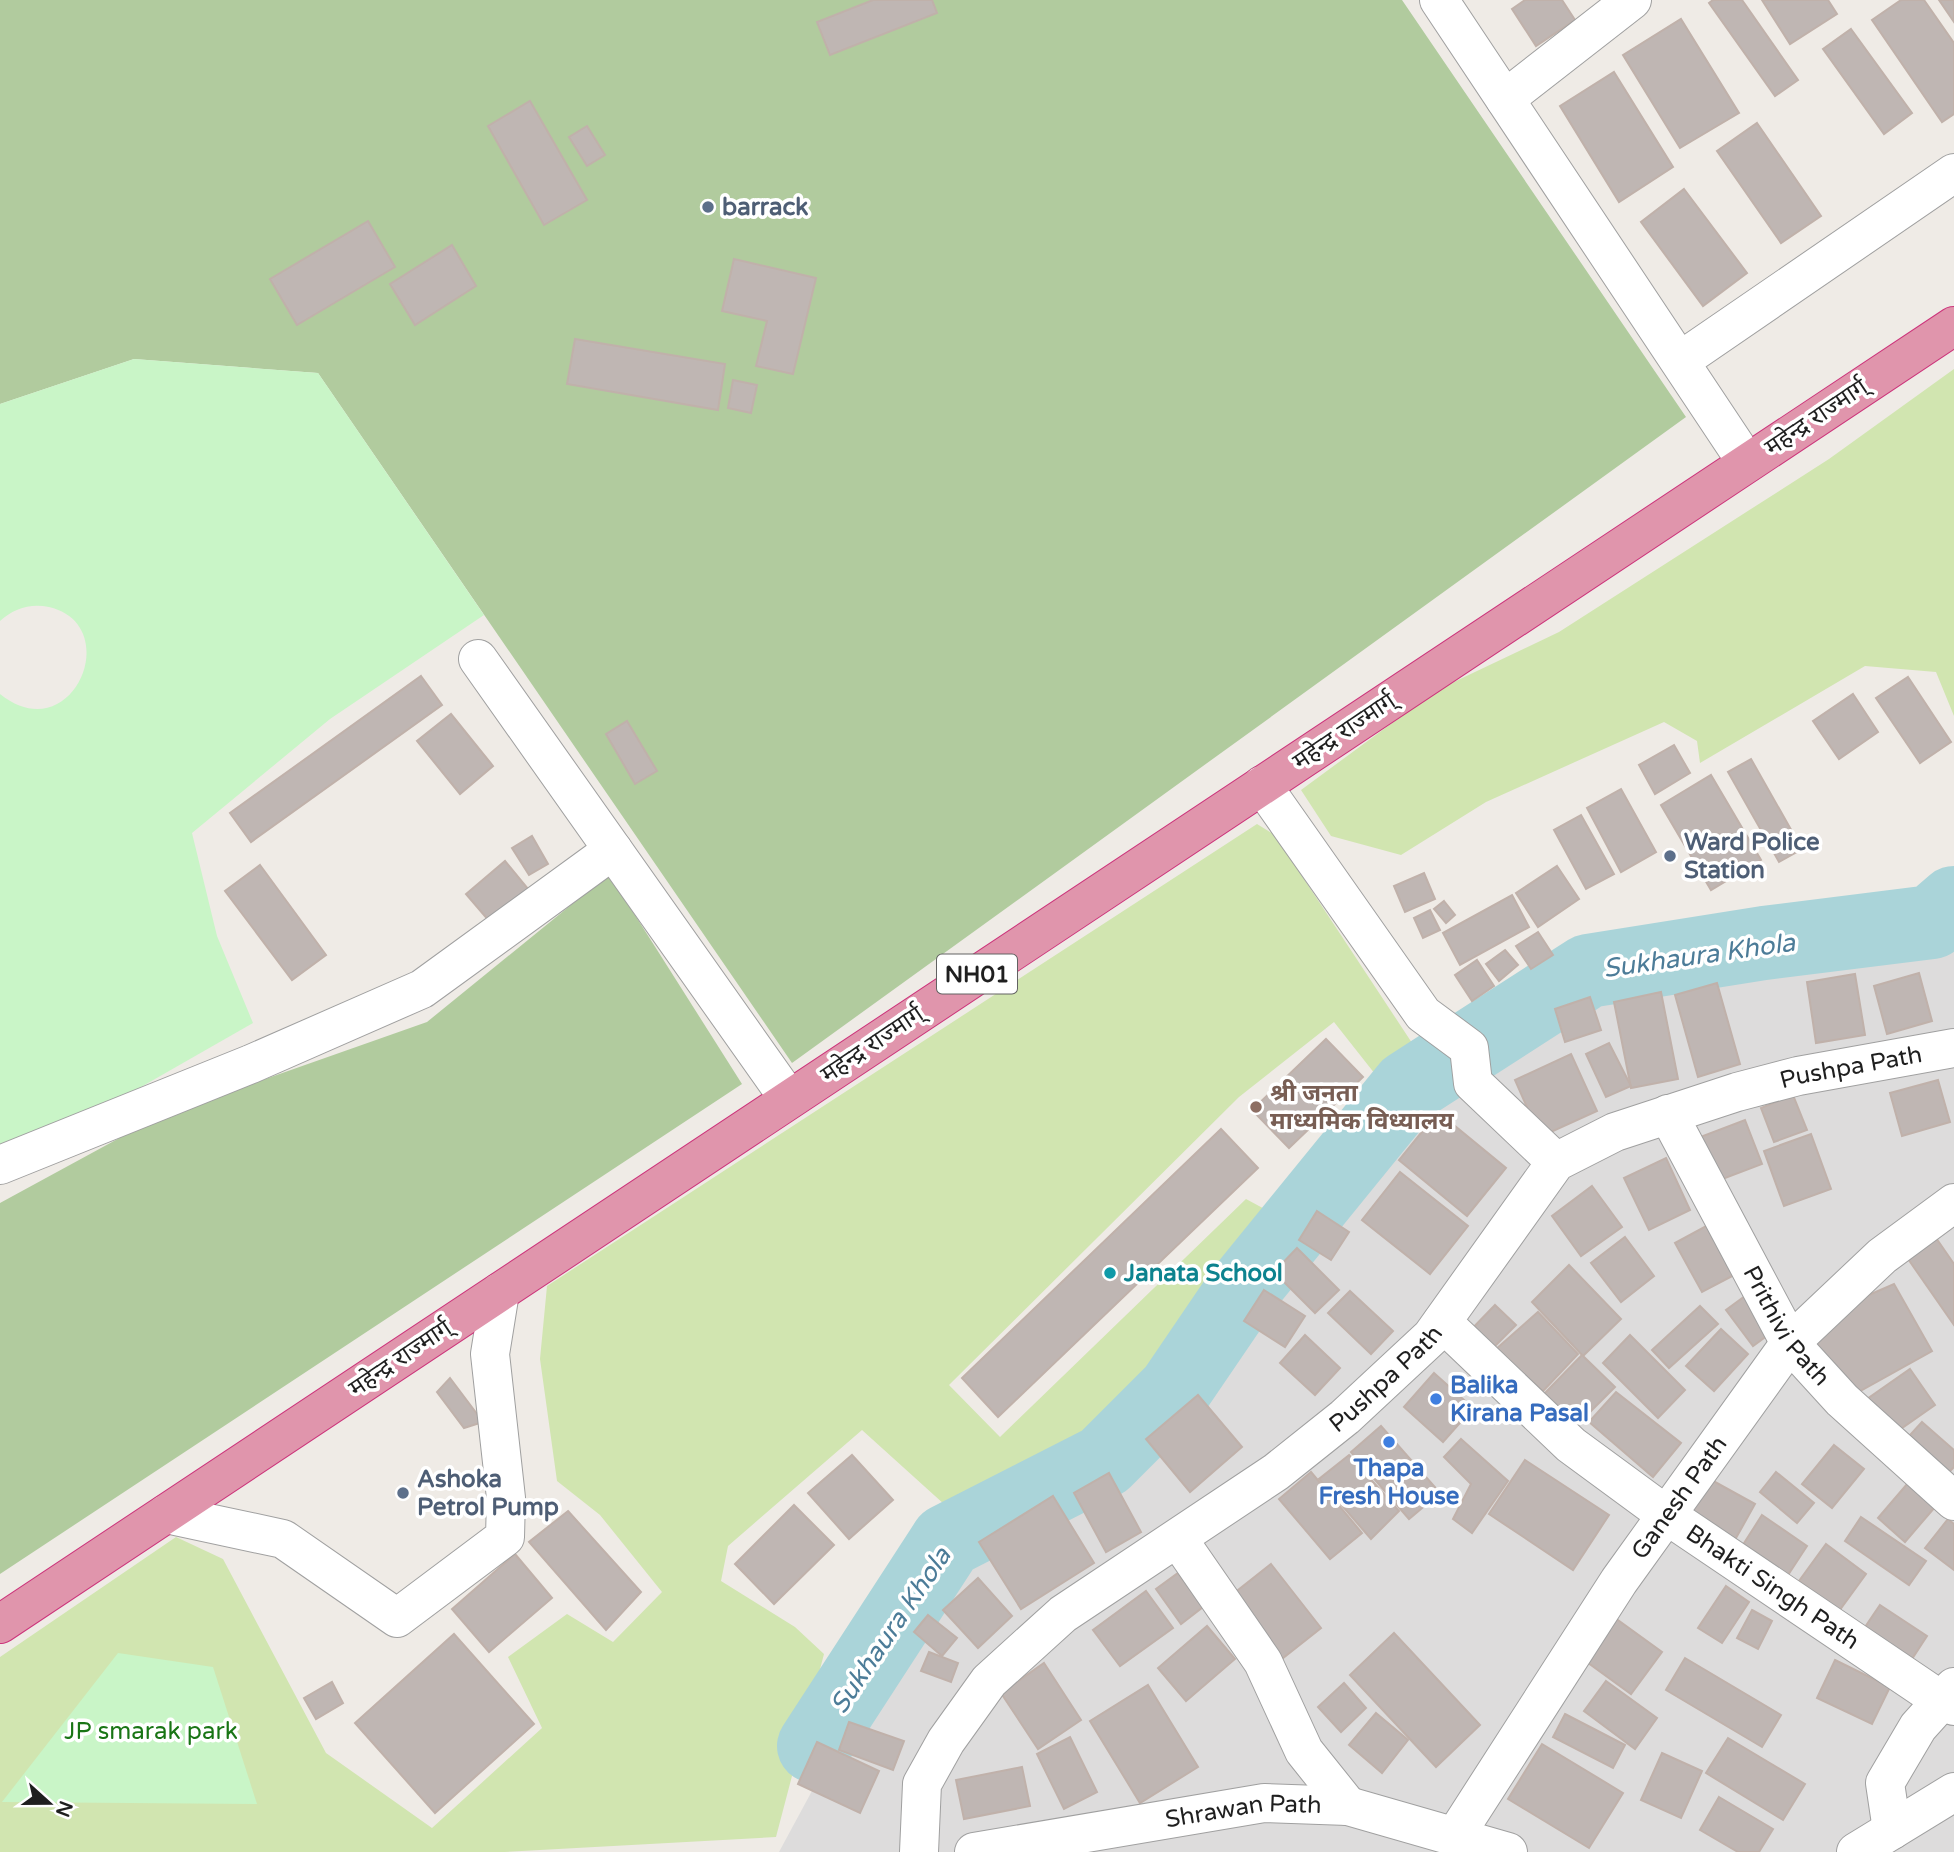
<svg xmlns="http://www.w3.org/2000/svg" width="1954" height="1852" viewBox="0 0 1954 1852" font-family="'Varela Round','Noto Sans Devanagari',sans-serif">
<rect width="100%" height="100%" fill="#efebe6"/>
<!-- residential -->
<polygon fill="#dddcdc" points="1954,901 1954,1852 779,1852 947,1541 1174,1391 1434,1070 1588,971"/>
<!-- grass -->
<g fill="#d1e5b0">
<polygon points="1954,369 1954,716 1936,672 1865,666 1700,763 1697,741 1664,722 1486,802 1401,855 1331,836 1301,790 1437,690 1559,632 1829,459"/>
<polygon points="1257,824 1275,835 1416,1049 1375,1074 1334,1022 1239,1097 949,1385 1000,1437 1246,1199 1272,1213 1182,1362 1061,1461 945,1505 862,1430 728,1546 721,1581 795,1627 824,1654 776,1837 504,1852 0,1852 0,1657 176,1537 223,1559 326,1753 432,1828 542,1728 508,1657 567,1614 613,1642 662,1592 600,1515 557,1481 540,1359 547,1286"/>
</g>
<!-- forest -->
<g fill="#b1cb9e">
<polygon points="0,0 1402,0 1686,417 792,1063 318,373 134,359 0,404"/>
<polygon points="609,874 742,1084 0,1574 0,1203 158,1117 427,1022"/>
</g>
<!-- park -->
<g fill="#c9f5c7">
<path d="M 134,359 L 318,373 L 484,615 L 330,719 L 192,833 L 217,936 L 253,1023 L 134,1091 L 0,1144 L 0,694 C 72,752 126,625 49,607 C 31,603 14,608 0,621 L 0,404 Z"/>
<polygon points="118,1653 213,1667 257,1804 2,1802"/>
</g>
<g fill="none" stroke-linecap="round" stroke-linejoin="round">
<!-- river -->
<polyline stroke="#aad4d9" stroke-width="74" points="814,1746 947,1541 1104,1461 1174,1391 1242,1291 1408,1087 1588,971 1764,943 1932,922 1954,903"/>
</g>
<!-- building -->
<g fill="#bfb6b3" stroke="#c0b1aa" stroke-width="2">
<polygon points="873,0 932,0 937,13 830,55 817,22"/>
<polygon points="1525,0 1562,0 1575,20 1536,46 1512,9"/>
<polygon points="1713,0 1742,0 1798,80 1775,96 1709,3"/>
<polygon points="1762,0 1828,0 1837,14 1790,44"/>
<polygon points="1901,0 1924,0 1954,43 1954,114 1942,122 1872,20"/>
<polygon points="1939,0 1954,0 1954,22"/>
<polygon points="1681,19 1739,113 1680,148 1623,55"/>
<polygon points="1851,29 1912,113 1884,134 1823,49"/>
<polygon points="1614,72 1673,167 1619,202 1560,106"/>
<polygon points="530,101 587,200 544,225 488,126"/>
<polygon points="1757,123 1821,216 1781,243 1717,151"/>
<polygon points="587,126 605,155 587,166 569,137"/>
<polygon points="1684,189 1747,273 1703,306 1641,222"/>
<polygon points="368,221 395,267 297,325 270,279"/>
<polygon points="452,245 476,286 415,325 390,284"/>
<polygon points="734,259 816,278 793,374 756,366 767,321 722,311"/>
<polygon points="575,339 725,364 718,410 567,384"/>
<polygon points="733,380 757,385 751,413 728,408"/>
<polygon points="421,676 442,705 251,842 230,813"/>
<polygon points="1908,677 1951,742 1920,763 1876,698"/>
<polygon points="1853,694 1878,732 1839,759 1813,721"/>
<polygon points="451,714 493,766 460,794 417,741"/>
<polygon points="627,721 657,771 635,784 606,734"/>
<polygon points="1674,745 1690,773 1655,794 1639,765"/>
<polygon points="1751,759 1802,849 1779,862 1728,772"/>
<polygon points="1711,775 1761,860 1711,890 1661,805"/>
<polygon points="1621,789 1656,852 1621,872 1587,808"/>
<polygon points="1581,815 1614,874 1586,889 1554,830"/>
<polygon points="532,836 548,864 529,875 512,848"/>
<polygon points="505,861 528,889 490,922 466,894"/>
<polygon points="260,865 326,955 292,980 225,891"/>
<polygon points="1557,866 1579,899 1538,927 1516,893"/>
<polygon points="1424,873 1435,899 1405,912 1394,886"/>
<polygon points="1512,895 1529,927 1460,965 1443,933"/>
<polygon points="1444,901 1455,915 1446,923 1434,909"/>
<polygon points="1430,910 1440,930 1423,938 1414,918"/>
<polygon points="1538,932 1553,955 1531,969 1516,946"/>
<polygon points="1505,950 1518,965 1499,981 1486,964"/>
<polygon points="1477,960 1494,986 1472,1001 1455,975"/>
<polygon points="1919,973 1932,1021 1887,1034 1874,986"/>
<polygon points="1855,974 1865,1035 1816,1043 1807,982"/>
<polygon points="1717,983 1740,1064 1698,1077 1675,995"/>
<polygon points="1661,992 1678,1079 1631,1088 1614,1002"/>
<polygon points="1590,997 1601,1030 1565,1042 1555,1009"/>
<polygon points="1326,1039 1363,1077 1289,1148 1252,1110"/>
<polygon points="1609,1043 1631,1086 1606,1097 1586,1054"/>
<polygon points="1571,1054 1597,1111 1540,1137 1515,1080"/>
<polygon points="1938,1080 1950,1122 1902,1136 1890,1093"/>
<polygon points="1793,1095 1807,1130 1774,1142 1761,1108"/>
<polygon points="1438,1112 1506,1168 1467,1216 1399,1160"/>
<polygon points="1745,1120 1762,1164 1712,1183 1695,1139"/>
<polygon points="1221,1129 1258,1168 998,1417 962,1378"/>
<polygon points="1811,1134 1831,1189 1784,1206 1764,1151"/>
<polygon points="1666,1158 1690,1210 1649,1230 1624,1178"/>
<polygon points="1400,1172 1468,1226 1430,1274 1362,1220"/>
<polygon points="1592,1186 1622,1227 1581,1256 1552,1216"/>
<polygon points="1317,1211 1349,1232 1331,1260 1299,1240"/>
<polygon points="1708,1225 1736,1274 1702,1292 1675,1243"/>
<polygon points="1934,1235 1954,1264 1954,1325 1906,1256"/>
<polygon points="1625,1237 1654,1276 1621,1302 1591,1263"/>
<polygon points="1297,1248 1339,1290 1315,1313 1274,1272"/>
<polygon points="1569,1265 1621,1319 1583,1356 1532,1302"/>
<polygon points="1894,1284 1932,1351 1846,1399 1804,1336 1855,1301"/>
<polygon points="1264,1290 1305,1316 1285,1347 1244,1321"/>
<polygon points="1350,1291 1393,1331 1371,1354 1328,1313"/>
<polygon points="1752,1291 1779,1327 1753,1346 1726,1310"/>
<polygon points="1495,1305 1516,1325 1486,1355 1465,1336"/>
<polygon points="1700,1306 1718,1324 1669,1368 1652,1350"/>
<polygon points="1538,1312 1578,1354 1543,1391 1495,1350"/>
<polygon points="1721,1329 1748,1354 1714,1391 1686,1366"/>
<polygon points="1305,1335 1340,1368 1315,1395 1280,1363"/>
<polygon points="1630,1335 1685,1390 1658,1418 1603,1363"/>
<polygon points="1582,1355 1615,1387 1576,1426 1544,1394"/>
<polygon points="1910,1369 1935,1405 1892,1435 1867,1399"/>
<polygon points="1434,1373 1473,1408 1443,1442 1404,1407"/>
<polygon points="450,1378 483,1422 464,1428 437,1392"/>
<polygon points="1616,1392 1681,1443 1653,1477 1589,1422"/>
<polygon points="1198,1395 1242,1447 1190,1492 1146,1439"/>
<polygon points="1922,1422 1954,1450 1954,1467 1940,1481 1901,1445"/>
<polygon points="1381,1426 1440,1493 1409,1519 1351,1452"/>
<polygon points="1461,1439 1508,1481 1472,1533 1453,1519 1471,1484 1444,1457"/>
<polygon points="1834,1445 1864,1469 1832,1508 1802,1484"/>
<polygon points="852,1455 893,1500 849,1539 808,1493"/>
<polygon points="1349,1455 1399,1511 1371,1539 1319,1479"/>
<polygon points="1525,1460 1609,1515 1573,1570 1489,1514"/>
<polygon points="1311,1472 1362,1533 1330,1559 1279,1499"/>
<polygon points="1776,1472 1814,1503 1797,1523 1760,1492"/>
<polygon points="1109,1473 1141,1532 1106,1552 1074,1493"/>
<polygon points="1706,1477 1755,1504 1731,1547 1682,1519"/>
<polygon points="1908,1483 1935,1507 1905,1542 1878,1518"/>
<polygon points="1053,1496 1094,1563 1021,1609 979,1542"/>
<polygon points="794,1505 834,1545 774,1604 735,1564"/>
<polygon points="568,1511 641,1592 606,1630 529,1542"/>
<polygon points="1762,1515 1807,1546 1784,1581 1739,1551"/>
<polygon points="1861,1517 1926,1561 1909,1585 1845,1541"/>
<polygon points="1948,1519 1954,1524 1954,1570 1925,1548"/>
<polygon points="1826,1544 1866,1574 1839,1611 1799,1581"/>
<polygon points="515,1554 552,1598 489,1652 452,1609"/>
<polygon points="1271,1564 1321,1628 1278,1662 1228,1598"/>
<polygon points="1178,1573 1203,1607 1181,1624 1156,1589"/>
<polygon points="978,1578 1012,1616 978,1648 943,1610"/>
<polygon points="1726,1586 1749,1602 1722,1643 1698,1628"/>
<polygon points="1146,1591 1173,1628 1120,1666 1093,1630"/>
<polygon points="1880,1605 1927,1636 1908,1665 1861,1633"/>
<polygon points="1752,1610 1772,1621 1758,1649 1737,1638"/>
<polygon points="928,1615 957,1638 942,1656 914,1632"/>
<polygon points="1611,1615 1662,1652 1631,1694 1580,1657"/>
<polygon points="1207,1626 1235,1659 1186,1701 1158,1668"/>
<polygon points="1394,1633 1480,1725 1436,1767 1350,1675"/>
<polygon points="454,1634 534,1724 435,1813 355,1723"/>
<polygon points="929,1652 958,1663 951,1682 921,1671"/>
<polygon points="1685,1658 1781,1715 1762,1747 1666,1690"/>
<polygon points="1835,1660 1890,1687 1872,1724 1817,1698"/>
<polygon points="1044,1663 1081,1720 1038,1749 1001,1693"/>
<polygon points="1606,1681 1657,1718 1635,1749 1584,1711"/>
<polygon points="332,1682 343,1703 316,1719 304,1698"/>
<polygon points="1344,1683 1366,1708 1341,1732 1318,1707"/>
<polygon points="1148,1685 1198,1767 1140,1803 1090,1721"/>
<polygon points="1376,1713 1408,1740 1382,1773 1349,1745"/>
<polygon points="1565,1714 1625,1745 1613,1768 1553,1737"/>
<polygon points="849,1722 904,1741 893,1770 839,1750"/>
<polygon points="1070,1737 1097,1792 1064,1809 1037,1754"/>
<polygon points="1728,1738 1805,1784 1783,1820 1706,1773"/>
<polygon points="817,1742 879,1771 860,1813 798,1784"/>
<polygon points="1542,1744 1623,1793 1589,1848 1508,1799"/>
<polygon points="1662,1753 1702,1771 1681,1818 1641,1800"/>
<polygon points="1022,1767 1030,1806 964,1819 956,1780"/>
<polygon points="1719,1797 1773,1829 1759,1852 1738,1852 1700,1830"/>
</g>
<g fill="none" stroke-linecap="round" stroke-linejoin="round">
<defs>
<g id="minor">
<polyline points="1439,0 1747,463"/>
<polyline points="1505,99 1632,0"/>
<polyline points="1680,361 1954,173"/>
<polyline points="478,659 789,1099"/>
<polyline points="1262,785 1423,1014 1469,1048 1473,1083 1556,1162"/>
<path id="s1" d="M 1668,1114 L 1790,1343 L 1842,1400 L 1954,1501"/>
<polyline points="0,1165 251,1064 422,989 613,850"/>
<path id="s2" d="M 1442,1322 L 1571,1445 L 1665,1514 L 1942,1701 L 1954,1706"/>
<polyline points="166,1514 283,1539 397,1618 505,1537 506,1498 490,1354 500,1292"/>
<polyline points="1178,1539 1263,1662 1304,1751 1348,1806"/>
<polyline points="1892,1830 1885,1783 1918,1727 1954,1687"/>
<path id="s3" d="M 1455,1836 L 1619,1581 L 1790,1343 L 1882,1256 L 1954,1203"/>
<path id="s4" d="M 919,1852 L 922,1784 L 946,1741 L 989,1681 L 1063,1614 L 1276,1472 L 1345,1417 L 1431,1337 L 1556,1162 L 1615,1132 L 1737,1092 L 1798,1076 L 1954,1048"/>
<path id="s5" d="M 974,1852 L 1264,1803 L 1348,1806 L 1508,1852"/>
<polyline points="1856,1852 1954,1792"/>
</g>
<polyline id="highway" points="0,1624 1954,326"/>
</defs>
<!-- minor casing -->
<use href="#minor" stroke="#a0a0a0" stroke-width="40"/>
<!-- highway casing -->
<use href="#highway" stroke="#cc347b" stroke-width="40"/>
<!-- minor -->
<use href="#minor" stroke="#fff" stroke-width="38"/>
<!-- highway -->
<use href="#highway" stroke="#e095ac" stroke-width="38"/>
</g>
<!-- markers -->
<g fill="#5c6f8a" stroke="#fff" stroke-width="2.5">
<circle cx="708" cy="207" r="7"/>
<circle cx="1670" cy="856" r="7"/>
<circle cx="403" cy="1493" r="7"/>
</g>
<circle fill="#8d6e63" stroke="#fff" stroke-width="2.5" cx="1256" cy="1107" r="7"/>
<circle fill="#0f9aa8" stroke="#fff" stroke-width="2.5" cx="1110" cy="1273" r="7"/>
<g fill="#3f7fe0" stroke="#fff" stroke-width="2.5">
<circle cx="1436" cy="1399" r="7"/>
<circle cx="1389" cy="1442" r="7"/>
</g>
<g text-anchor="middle" stroke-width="7" stroke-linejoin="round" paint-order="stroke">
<!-- shield labels -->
<rect fill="#fff" stroke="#626262" stroke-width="2" x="937" y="954.5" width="80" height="39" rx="5"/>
<g font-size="23" font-weight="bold" fill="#1f1f1f">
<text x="977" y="982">NH01</text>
</g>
<!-- service labels -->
<g font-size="24" font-weight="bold" fill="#4e5e75" stroke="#fff" text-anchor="start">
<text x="722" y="215">barrack</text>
<text x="1684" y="850">Ward Police<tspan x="1684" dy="28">Station</tspan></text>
<text x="417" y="1487">Ashoka<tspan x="417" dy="28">Petrol Pump</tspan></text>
</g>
<!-- street labels -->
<g font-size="24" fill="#1f1f1f" stroke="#fff">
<text transform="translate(1816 417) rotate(-34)" y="8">महेन्द्र राज्मार्ग्</text>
<text transform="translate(1344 731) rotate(-34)" y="8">महेन्द्र राज्मार्ग्</text>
<text transform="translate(872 1044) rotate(-34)" y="8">महेन्द्र राज्मार्ग्</text>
<text dy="8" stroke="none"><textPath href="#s4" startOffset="1279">Pushpa Path</textPath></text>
<text dy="8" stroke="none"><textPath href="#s1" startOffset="243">Prithivi Path</textPath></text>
<text transform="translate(400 1358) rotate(-34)" y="8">महेन्द्र राज्मार्ग्</text>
<text dy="8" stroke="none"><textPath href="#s4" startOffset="691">Pushpa Path</textPath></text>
<text dy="8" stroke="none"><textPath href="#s3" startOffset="406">Ganesh Path</textPath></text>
<text dy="8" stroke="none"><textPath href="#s2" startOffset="425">Bhakti Singh Path</textPath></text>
<text dy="8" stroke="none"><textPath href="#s5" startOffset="273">Shrawan Path</textPath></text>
</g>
<!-- education labels -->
<g font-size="24" font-weight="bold" fill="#785e54" stroke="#fff" text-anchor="start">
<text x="1270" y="1101">श्री जनता<tspan x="1270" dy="28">माध्यमिक विध्यालय</tspan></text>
</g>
<!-- culture labels -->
<g font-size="24" font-weight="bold" fill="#0d838f" stroke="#fff" text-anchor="start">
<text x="1124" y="1281">Janata School</text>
</g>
<!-- shop labels -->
<g font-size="24" font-weight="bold" fill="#366cbe" stroke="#fff" text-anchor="start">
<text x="1450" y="1393">Balika<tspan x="1450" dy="28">Kirana Pasal</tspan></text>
<text x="1389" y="1476" text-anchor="middle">Thapa<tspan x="1389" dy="28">Fresh House</tspan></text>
</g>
<!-- park labels -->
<g font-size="24" fill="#197515" stroke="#fff">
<text x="151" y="1739">JP smarak park</text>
</g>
<!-- water labels -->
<g font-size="26" font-style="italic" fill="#4c7c98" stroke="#fff">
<text transform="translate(1699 955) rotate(-8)" y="9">Sukhaura Khola</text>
<text transform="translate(890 1630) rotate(-56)" y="9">Sukhaura Khola</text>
</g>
</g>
<!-- north arrow -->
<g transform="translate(49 1803) rotate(111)" stroke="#ffffff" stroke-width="5" paint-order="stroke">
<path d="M0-5L12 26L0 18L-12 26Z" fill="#1f1f1f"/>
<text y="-10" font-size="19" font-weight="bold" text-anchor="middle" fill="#1f1f1f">N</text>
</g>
</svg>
